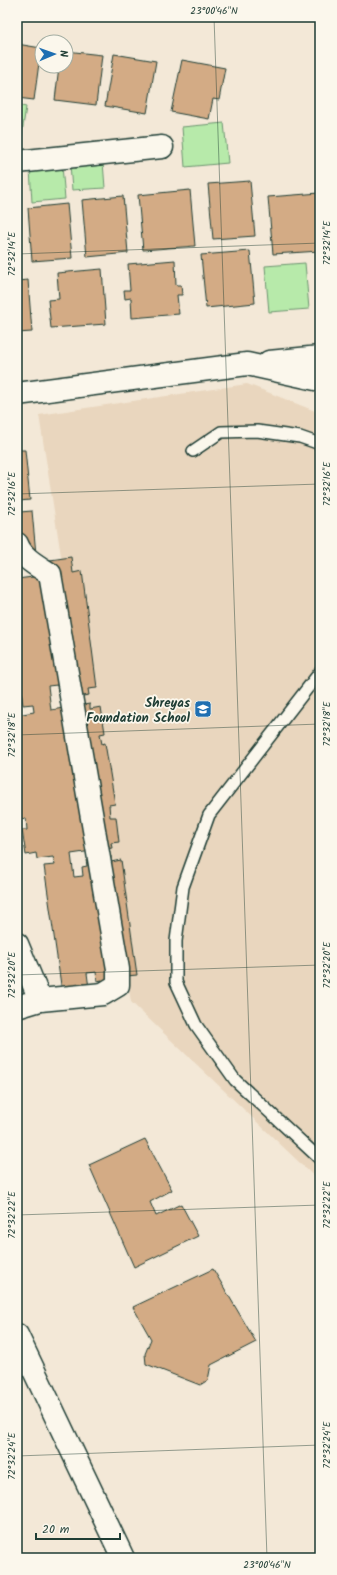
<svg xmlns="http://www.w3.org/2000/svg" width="337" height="1575" viewBox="0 0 337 1575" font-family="Kalam,sans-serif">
<rect width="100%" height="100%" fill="#f3e8d7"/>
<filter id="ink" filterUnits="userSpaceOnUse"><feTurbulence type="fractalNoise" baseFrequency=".025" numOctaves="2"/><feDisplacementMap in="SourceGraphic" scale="8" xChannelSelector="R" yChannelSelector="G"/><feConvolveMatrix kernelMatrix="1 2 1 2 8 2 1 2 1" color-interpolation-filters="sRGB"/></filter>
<g filter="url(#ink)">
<!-- built -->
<polygon fill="#e9d6be" points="247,384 320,413 320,1182 131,1002 39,415"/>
<!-- green -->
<g fill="#b7eaaa" stroke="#6b946f">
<polygon points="17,105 26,107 21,140 17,140"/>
<polygon points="224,123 228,163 185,167 182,127"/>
<polygon points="103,162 105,188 72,190 70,164"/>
<polygon points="62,166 65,199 32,202 30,169"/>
<polygon points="305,263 309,309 269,312 265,266"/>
</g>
<!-- building -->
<g fill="#d3ab85" stroke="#1f3d34">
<polygon points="17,44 41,48 34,100 17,98"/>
<polygon points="66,51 102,55 96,105 55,100 59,66 66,66"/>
<polygon points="114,54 156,61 147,113 105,106"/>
<polygon points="182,60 225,68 219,100 213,99 209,119 171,112"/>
<polygon points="250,181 255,236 213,239 208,184"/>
<polygon points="190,190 195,246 143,250 138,195"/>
<polygon points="320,193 320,251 273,254 268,197"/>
<polygon points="123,196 128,253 87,257 82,200"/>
<polygon points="67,204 72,258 32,261 28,208"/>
<polygon points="250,251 255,303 206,308 201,255"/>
<polygon points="175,260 176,285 181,285 182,295 177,295 179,314 132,318 131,298 125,299 124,290 130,290 128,264"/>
<polygon points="102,269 106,324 51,328 48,300 59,299 57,273"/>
<polygon points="28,280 32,332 17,333 17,281"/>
<polygon points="17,450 25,450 30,500 19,501 20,512 32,511 37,565 17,567"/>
<polygon points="71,557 73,573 82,571 97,688 88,689 89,695 65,699 63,693 58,693 57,685 48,686 51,710 90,704 90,709 101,707 105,733 100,734 102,744 105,743 115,804 109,805 110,817 116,817 119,842 111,843 112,848 71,854 74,877 83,876 82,867 87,866 86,860 111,856 111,862 121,860 137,975 127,976 104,986 102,980 97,981 96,972 87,973 90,996 62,992 44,866 55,865 53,857 37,859 36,853 26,855 22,830 27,830 26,818 21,819 17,791 17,715 34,712 33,704 23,705 17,660 17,579 41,576 53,582 50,560"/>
<polygon points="17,959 28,981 19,985 22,991 17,993"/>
<polygon points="145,1139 172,1190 150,1202 156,1216 181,1204 198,1236 134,1267 89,1165"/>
<polygon points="213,1269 256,1342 211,1365 208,1380 200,1385 146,1364 145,1354 151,1339 133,1307"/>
</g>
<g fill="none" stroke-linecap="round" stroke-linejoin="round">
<defs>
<g id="lane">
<polyline points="193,451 221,432 257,431 300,437 320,444"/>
<polyline points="320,672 209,815 183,887 176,941 176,982 196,1025 235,1080 320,1159"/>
</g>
<g id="street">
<polyline points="17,162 162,147"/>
<polyline points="269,362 320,357"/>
<polyline points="17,394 247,364 320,380"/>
<path d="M 17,544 C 22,558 38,566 50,574 L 118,969 L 118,985 L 103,994 L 40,1000"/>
<polyline points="17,944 40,1000 17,1007"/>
</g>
<polyline id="secondary" points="17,1335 123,1558"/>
</defs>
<!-- lane casing -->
<use href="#lane" stroke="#1f3d34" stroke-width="14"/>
<!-- street casing -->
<use href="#street" stroke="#1f3d34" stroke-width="25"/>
<!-- secondary casing -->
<use href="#secondary" stroke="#1f3d34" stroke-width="25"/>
<!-- lane -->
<use href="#lane" stroke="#fbf7ec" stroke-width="11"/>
<!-- street -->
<use href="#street" stroke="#fbf7ec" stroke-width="22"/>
<!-- secondary -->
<use href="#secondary" stroke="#fbf7ec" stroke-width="22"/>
</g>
</g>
<!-- ticks -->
<path fill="none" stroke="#1f3d34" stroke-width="1" stroke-opacity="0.45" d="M 214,17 L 267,1558M 17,254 L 320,243M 17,494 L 320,484M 17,735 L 320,724M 17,975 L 320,965M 17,1215 L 320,1205M 17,1456 L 320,1445"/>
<!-- icons -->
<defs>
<symbol id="school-square" viewBox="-11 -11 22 22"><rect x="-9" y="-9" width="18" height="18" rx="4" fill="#1f6fb2" stroke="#fbf7ec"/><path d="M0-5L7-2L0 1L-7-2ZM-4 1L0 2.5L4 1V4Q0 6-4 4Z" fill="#fff"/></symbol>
</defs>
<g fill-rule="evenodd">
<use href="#school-square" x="193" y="699" width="20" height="20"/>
</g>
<g text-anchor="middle" stroke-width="3.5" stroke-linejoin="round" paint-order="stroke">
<!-- poi labels -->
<g font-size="13" font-weight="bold" fill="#1f3d34" stroke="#fbf7ec" text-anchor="end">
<text x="190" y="707">Shreyas<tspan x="190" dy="15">Foundation School</tspan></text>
</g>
</g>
<!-- margin -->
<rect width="337" height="1575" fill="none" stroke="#fbf7ec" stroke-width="44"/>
<!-- north arrow -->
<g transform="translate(54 54) rotate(88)"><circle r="19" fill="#fbf7ec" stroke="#a3ada2"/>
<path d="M0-3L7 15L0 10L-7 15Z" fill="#1f6fb2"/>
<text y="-6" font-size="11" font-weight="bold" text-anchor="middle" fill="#1f3d34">N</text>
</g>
<!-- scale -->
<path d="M36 1533v6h84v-6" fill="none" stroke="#1f3d34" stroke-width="2"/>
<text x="42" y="1533" font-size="12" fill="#1f3d34" stroke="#fbf7ec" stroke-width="3" paint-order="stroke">20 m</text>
<rect x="22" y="22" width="293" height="1531" fill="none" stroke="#1f3d34" stroke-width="1.5"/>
<g font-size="10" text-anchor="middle" fill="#1f3d34">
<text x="214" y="14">23°00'46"N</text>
<text transform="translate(326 243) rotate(-90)" y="4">72°32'14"E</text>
<text transform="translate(11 254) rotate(-90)" y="4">72°32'14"E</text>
<text transform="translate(326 484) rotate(-90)" y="4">72°32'16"E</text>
<text transform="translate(11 494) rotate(-90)" y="4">72°32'16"E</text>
<text transform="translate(326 724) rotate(-90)" y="4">72°32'18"E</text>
<text transform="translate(11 735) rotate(-90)" y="4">72°32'18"E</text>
<text transform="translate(326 965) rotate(-90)" y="4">72°32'20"E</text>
<text transform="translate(11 975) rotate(-90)" y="4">72°32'20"E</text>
<text transform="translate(326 1205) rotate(-90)" y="4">72°32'22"E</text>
<text transform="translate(11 1215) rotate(-90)" y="4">72°32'22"E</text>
<text transform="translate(326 1445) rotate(-90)" y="4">72°32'24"E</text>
<text transform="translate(11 1456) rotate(-90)" y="4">72°32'24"E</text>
<text x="267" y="1568">23°00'46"N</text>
</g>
</svg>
